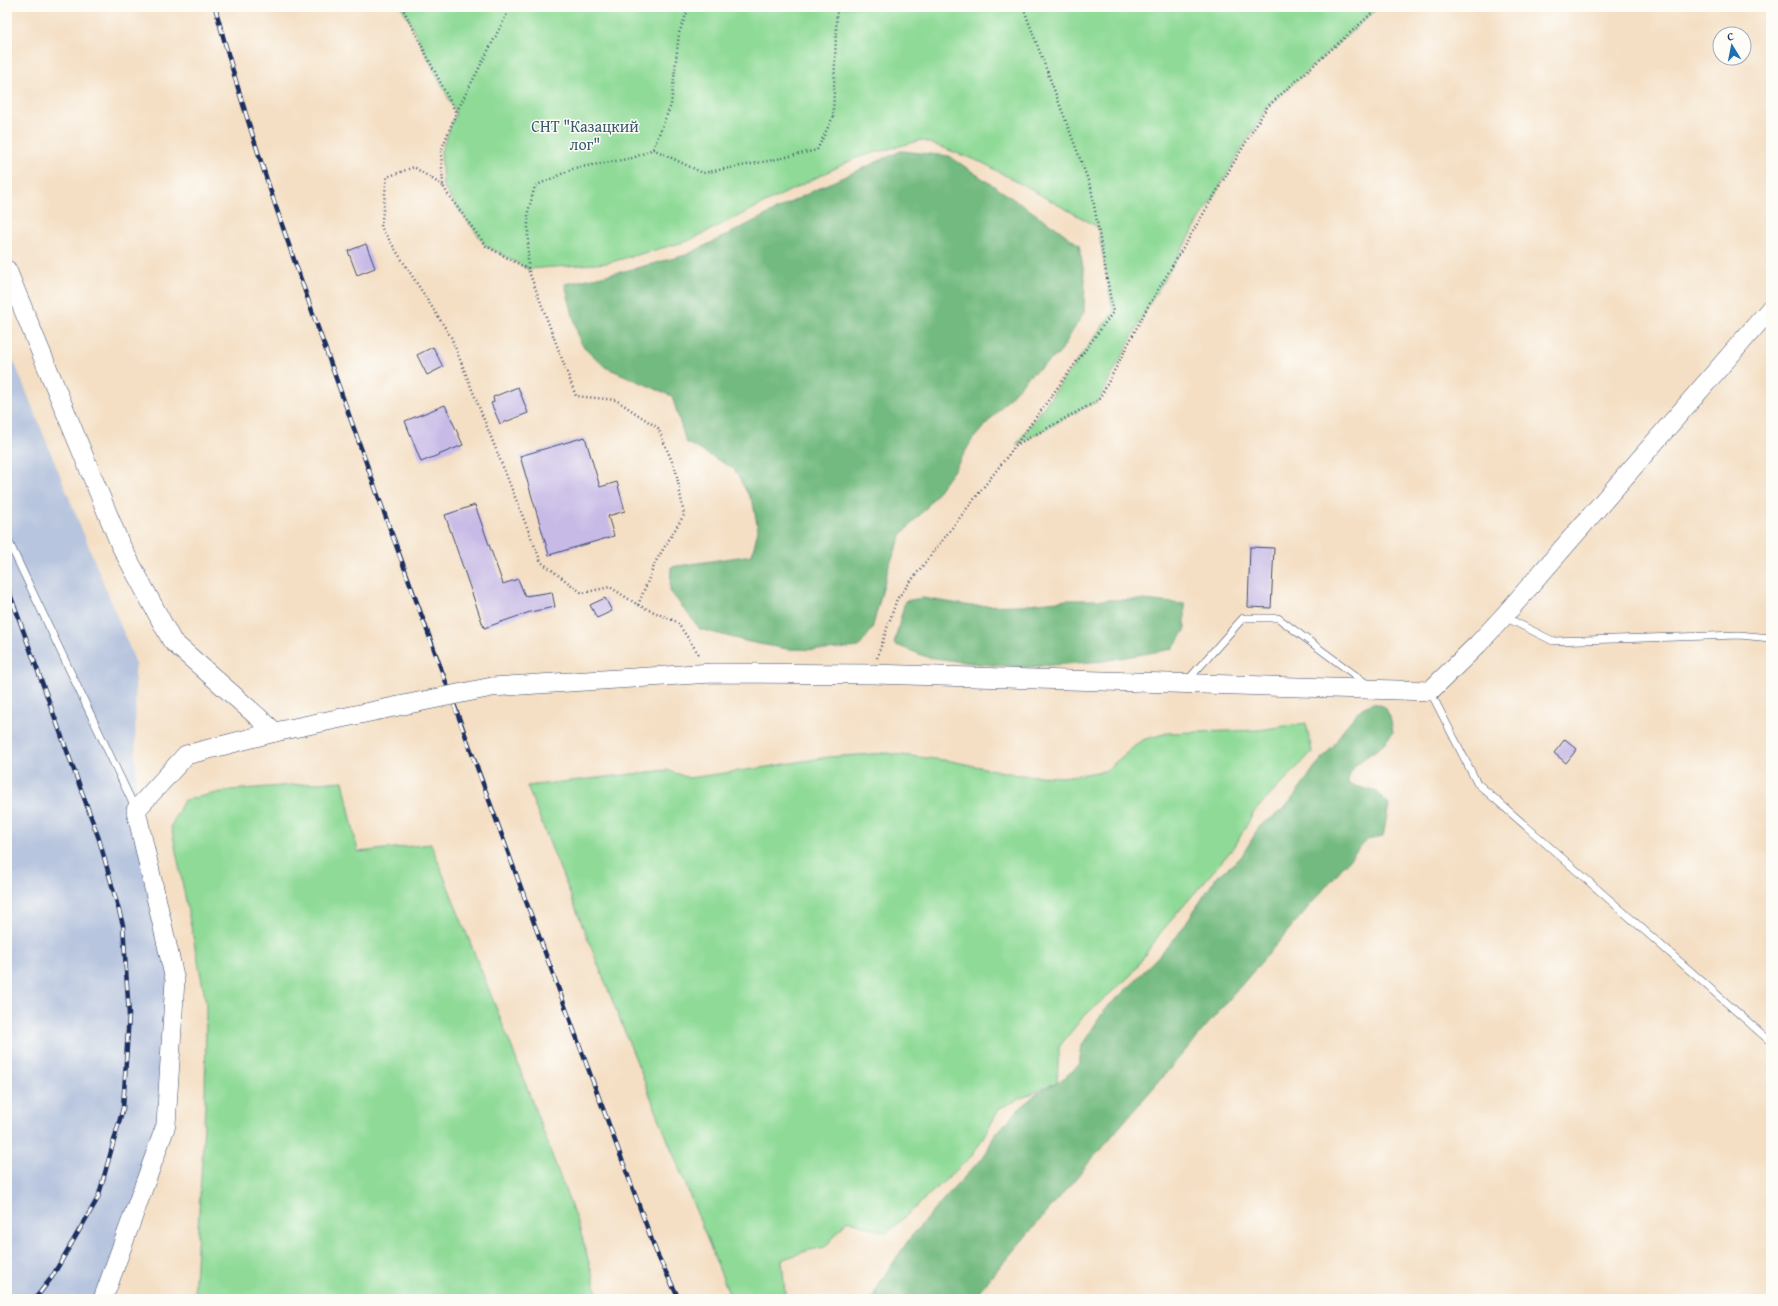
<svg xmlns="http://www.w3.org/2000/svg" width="1778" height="1306" viewBox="0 0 1778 1306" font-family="'Gentium Book Plus',serif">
<rect width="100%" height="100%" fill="#fdfcf7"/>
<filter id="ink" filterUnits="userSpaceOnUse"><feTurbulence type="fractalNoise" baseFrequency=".025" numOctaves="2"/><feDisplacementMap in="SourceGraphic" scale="8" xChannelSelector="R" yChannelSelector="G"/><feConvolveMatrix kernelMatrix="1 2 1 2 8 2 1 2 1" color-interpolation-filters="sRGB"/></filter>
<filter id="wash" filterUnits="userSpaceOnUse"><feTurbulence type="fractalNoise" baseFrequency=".012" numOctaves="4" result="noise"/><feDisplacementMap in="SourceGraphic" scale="16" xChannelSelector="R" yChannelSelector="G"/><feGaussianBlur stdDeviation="0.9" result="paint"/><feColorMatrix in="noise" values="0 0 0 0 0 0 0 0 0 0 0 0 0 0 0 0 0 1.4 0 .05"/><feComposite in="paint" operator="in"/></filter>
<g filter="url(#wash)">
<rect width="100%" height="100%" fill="#f4dfc4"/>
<!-- industrial -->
<polygon fill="#b7c5de" points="7,344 135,661 136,810 175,980 166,1125 103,1299 7,1299"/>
<!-- green -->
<g fill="#8eda96" stroke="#54847a">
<polygon points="402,7 1379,7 1267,107 1146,310 1099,400 1016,445 1113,312 1098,227 983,163 922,140 856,158 688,241 607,263 528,269 486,246 449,196 443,186 441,151 456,113"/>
<polygon points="1306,723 1312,752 1254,812 1235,846 1161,932 1131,975 1083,1017 1059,1047 1057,1082 1000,1108 973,1155 887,1233 848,1220 825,1247 806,1251 782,1260 785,1294 787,1299 731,1299 527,786 667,770 689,778 767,767 828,757 886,753 951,761 1018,775 1062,777 1105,771 1142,740 1167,733 1259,730"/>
<polygon points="343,781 358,852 431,844 512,1048 580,1230 599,1299 194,1299 205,1106 206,1002 171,826 184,800 231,790"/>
</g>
<!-- forest -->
<g fill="#72ba7f" stroke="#46746e">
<polygon points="901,151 949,156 1055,227 1079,245 1085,279 1084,312 1059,354 1029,376 972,440 956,467 926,508 902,534 889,566 872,629 859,647 827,650 787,649 749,642 700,629 670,591 671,567 752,555 758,530 753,503 734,469 686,442 672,396 605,367 580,343 565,284 625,271 686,255 723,237 819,188"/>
<polygon points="923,598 971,606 1020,605 1067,600 1143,600 1185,604 1185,631 1172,649 1103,661 1027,667 979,664 927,657 894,644 905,601"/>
<path d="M 1373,703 L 1385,707 L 1390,717 L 1393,732 C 1390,736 1386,741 1383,744 C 1370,757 1348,763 1348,784 L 1377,792 L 1389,804 L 1383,837 L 1366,840 L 972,1299 L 872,1299 L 880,1282 L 910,1238 L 940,1203 L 986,1154 L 993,1137 L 1017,1111 L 1036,1094 L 1064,1078 L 1079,1065 L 1082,1045 L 1105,1009 L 1131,985 L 1177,936 L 1216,878 L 1241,857 L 1260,826 L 1284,809 L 1302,786 L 1314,768 L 1334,745 L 1345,727 L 1362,708 Z"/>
</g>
<g id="blocks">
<!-- building -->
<g fill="#c7bae6">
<polygon points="366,244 375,268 357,275 348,251"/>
<polygon points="433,347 443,367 427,375 417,355"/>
<polygon points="518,387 528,413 500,424 491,403 494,402 493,397"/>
<polygon points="445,405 463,445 421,462 405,421"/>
<polygon points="585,437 600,487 617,482 625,511 608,516 614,536 549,555 520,456"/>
<polygon points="475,505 503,584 518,579 525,596 552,592 555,607 530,612 484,628 445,515"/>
<polygon points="1250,547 1274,548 1271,608 1248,607"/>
<polygon points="605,598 612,611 597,618 590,605"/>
<polygon points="1565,739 1577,749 1566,763 1554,753"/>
</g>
</g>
</g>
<g filter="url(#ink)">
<use href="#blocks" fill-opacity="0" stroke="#3c496d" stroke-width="1"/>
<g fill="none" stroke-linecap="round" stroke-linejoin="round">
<defs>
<g id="service">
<polyline points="7,538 135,808"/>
<polyline points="1505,617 1553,641 1739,635 1771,638"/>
<polyline points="1187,681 1243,618 1278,618 1367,684"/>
<polyline points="1430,691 1477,783 1771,1042"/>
</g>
<g id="tertiary">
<polyline points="7,270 120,544 172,641 275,732"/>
<polyline points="492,687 712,673 873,674 1430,691 1478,644 1504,616 1771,308"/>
<polyline points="103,1299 166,1125 175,980 136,810 186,755 275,732 384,709"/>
</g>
</defs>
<!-- service casing -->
<use href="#service" stroke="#3c496d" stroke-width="8"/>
<!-- tertiary casing -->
<use href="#tertiary" stroke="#3c496d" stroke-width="20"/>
<!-- path -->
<g stroke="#3c496d" stroke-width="2.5" stroke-dasharray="1 3" stroke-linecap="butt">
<polyline points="402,7 456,113"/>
<polyline points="509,7 508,12 456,113 441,151 443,186 449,196 486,246 528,269"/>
<polyline points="653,149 703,173 768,161 817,150 833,117 837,7"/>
<polyline points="443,186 414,167 387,177 381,227 451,337 541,562 582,593 610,587 638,605 677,622 700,656"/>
<polyline points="1017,443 1113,312 1091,188 1023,7"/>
<polyline points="638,605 656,561 684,515 676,471 658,428 616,400 576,396 528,269 528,212 535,186 575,168 633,158 653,149 671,105 679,33 689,7"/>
<polyline points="877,658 897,599 1016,445 1099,400 1146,310 1267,107 1379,7"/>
</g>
<!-- service -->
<use href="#service" stroke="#fff" stroke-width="7"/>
<!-- tertiary -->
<use href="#tertiary" stroke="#fff" stroke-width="19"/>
<defs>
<g id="rail">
<path d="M 215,7 C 259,172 320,332 377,493 C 468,747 563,1001 657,1254 L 679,1299"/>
<polyline points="7,586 99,839 123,925 129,1015 123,1108 98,1198 52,1277 35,1299"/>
</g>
</defs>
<!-- rail casing -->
<use href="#rail" stroke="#1b2f5e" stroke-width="4.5"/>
<!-- rail -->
<use href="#rail" stroke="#fdfcf7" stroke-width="3" stroke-dasharray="9" stroke-linecap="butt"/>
<defs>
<polyline id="tertiary-bridge" points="384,709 492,687"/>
</defs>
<!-- tertiary-bridge casing -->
<use href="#tertiary-bridge" stroke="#3c496d" stroke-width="20" stroke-linecap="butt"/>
<!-- tertiary-bridge -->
<use href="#tertiary-bridge" stroke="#fff" stroke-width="19"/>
</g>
</g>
<g text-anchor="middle" stroke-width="3" stroke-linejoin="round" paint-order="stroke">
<!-- park labels -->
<g font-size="16" fill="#385a6c" stroke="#fdfcf7">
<text x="585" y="132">СНТ "Казацкий<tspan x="585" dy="18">лог"</tspan></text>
</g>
</g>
<!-- margin -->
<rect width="1778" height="1306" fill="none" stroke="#fdfcf7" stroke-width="24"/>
<!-- north arrow -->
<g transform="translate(1732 46) rotate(350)"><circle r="19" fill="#fdfcf7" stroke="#a3aaba"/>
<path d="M0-3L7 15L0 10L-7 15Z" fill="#1f6fb2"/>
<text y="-6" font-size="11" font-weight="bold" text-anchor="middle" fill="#1b2f5e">С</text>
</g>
</svg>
